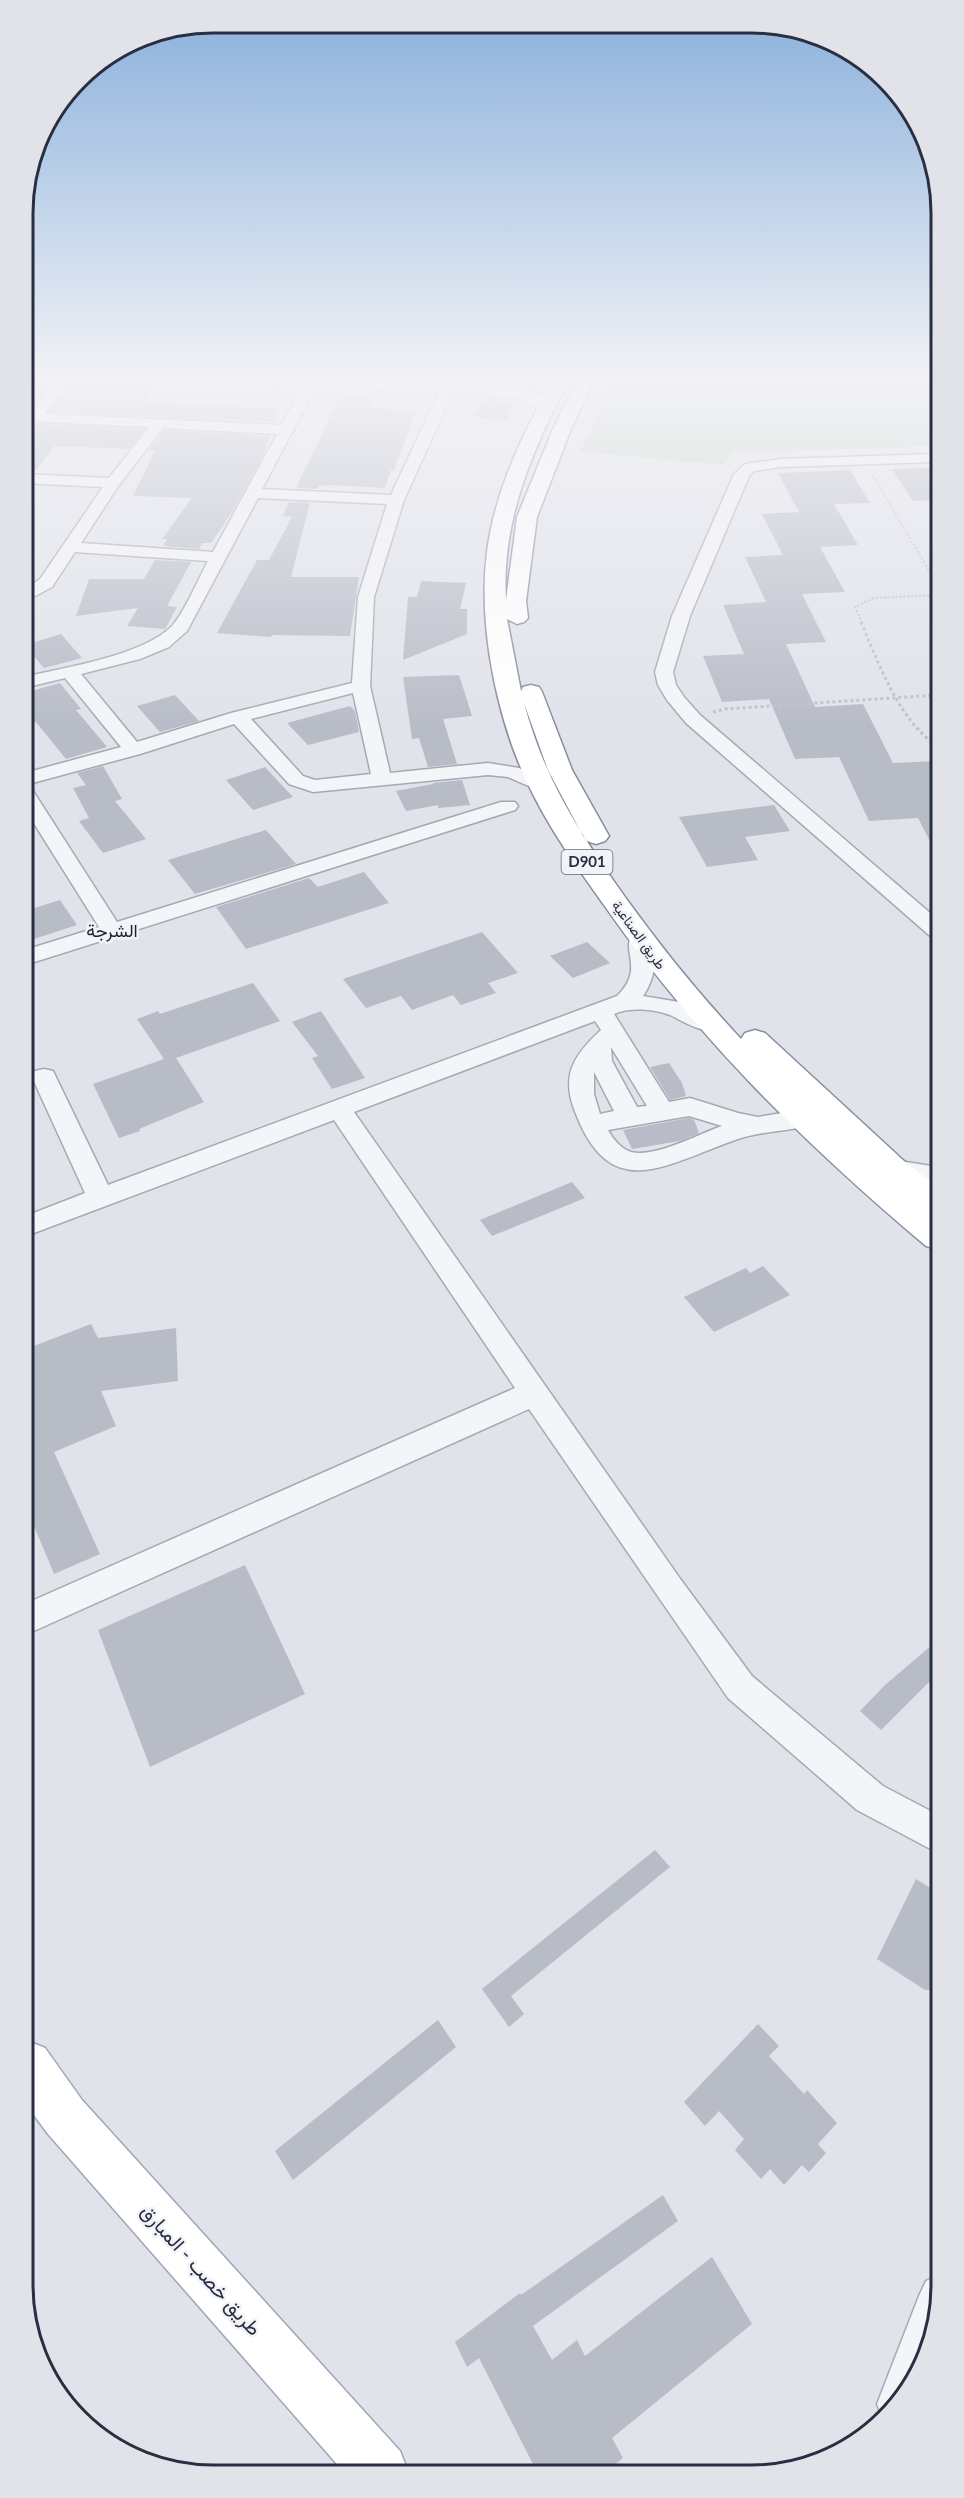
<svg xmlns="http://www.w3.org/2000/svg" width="964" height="2498" viewBox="0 0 964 2498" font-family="Lato,Vazirmatn,sans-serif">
<rect width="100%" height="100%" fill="#e1e3ea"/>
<!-- built -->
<polygon fill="#cfd2dc" points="369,377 533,377 514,385"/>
<!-- green -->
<polygon fill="#c4d4c2" points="616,377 936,377 936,446 731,453 723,465 580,451"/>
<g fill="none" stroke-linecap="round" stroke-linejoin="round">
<!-- stream -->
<polyline stroke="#9cabca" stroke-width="11" points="75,2414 86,2426"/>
</g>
<!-- building -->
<g fill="#b8bcc7">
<polygon points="872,377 924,377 936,382 936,404"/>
<polygon points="23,379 52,381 30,411 24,411"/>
<polygon points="71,382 156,385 144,402 280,409 275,422 49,412"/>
<polygon points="341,394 374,395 369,408 416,410 394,470 391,470 385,488 333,485 319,486 317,489 296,488"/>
<polygon points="484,400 516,402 506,421 474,417"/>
<polygon points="24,423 145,429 129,449 55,446 34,472 24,472"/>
<polygon points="164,430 270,436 264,454 231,514 211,543 202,543 199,549 163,546 167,539 162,539 192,498 133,496 155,451 149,450"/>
<polygon points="936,467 936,500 913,501 892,469"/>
<polygon points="850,470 870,503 834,504 858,545 820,547 845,592 802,594 826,642 786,644 815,707 863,704 893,763 937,761 937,855 918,818 869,821 839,757 795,759 769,699 722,702 703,656 744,654 723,605 766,602 745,557 783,555 762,514 799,512 778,473"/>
<polygon points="289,502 310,503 291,577 359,577 350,636 272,635 271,637 217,633 257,560 269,560 292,517 283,516"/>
<polygon points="155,560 191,562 167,606 177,607 165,629 127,626 138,608 76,616 89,579 144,579"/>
<polygon points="421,581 466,583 460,609 467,609 467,634 403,660 408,597 417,597"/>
<polygon points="61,634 82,658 44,668 24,645"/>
<polygon points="459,675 472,716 443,719 457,764 428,767 419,738 412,739 403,677"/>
<polygon points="60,683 81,709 76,710 107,747 66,759 36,722 24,725 24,693"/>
<polygon points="175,695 199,721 160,732 137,706"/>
<polygon points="350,706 355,711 359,732 308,745 287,723"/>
<polygon points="103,766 122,799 115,801 146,839 103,853 79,821 89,818 73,788 86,785 77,773"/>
<polygon points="265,767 293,797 253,810 226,780"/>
<polygon points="462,780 470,805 438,808 438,805 406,811 396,791 433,784 433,783"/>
<polygon points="774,805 790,831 745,837 758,860 707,867 679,817"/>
<polygon points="266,830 296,864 195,894 168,860"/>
<polygon points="364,872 389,903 246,949 216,907 309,878 318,887"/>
<polygon points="60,900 77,925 25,942 25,911"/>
<polygon points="482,932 518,973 488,983 496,993 461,1005 453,995 412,1010 401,996 366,1008 343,979"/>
<polygon points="587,942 610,963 573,978 550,956"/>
<polygon points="253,983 280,1021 176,1058 204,1102 139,1129 140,1131 119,1138 93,1084 164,1059 137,1019 158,1011 160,1014"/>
<polygon points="321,1011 365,1078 332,1089 312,1058 318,1056 292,1022"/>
<polygon points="669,1063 682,1083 686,1096 670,1100 650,1067"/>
<polygon points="689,1118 694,1120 699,1133 680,1141 632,1149 623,1130"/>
<polygon points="572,1182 585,1198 492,1236 480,1220"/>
<polygon points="763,1266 790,1295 714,1332 684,1297 746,1268 750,1273"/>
<polygon points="91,1324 98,1338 176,1328 178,1381 101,1391 116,1426 54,1452 100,1554 54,1574 27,1509 26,1349"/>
<polygon points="245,1565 305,1694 150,1767 98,1630"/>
<polygon points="939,1639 939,1692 929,1682 881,1730 860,1711 885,1685"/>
<polygon points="655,1850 670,1867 511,1996 524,2014 509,2027 482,1989"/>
<polygon points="916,1879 940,1894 940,1990 925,1990 877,1959"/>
<polygon points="438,2020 456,2047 293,2180 275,2151"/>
<polygon points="758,2024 779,2046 769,2056 804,2094 807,2090 837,2123 818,2144 826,2153 809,2172 802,2165 784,2185 770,2169 761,2179 735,2150 744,2139 719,2111 705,2126 684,2102"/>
<polygon points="663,2195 678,2221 533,2326 552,2360 577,2340 585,2356 712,2257 752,2324 612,2438 623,2458 608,2470 536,2470 479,2358 467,2367 455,2342 520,2293 521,2295"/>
</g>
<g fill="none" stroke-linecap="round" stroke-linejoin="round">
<defs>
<g id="minor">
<path d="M 58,377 L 72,377 L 45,414 L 281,425 L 307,378 L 317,378 L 319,381 L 262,489 L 391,495 L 441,388 L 448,384 L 453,385 L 455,388 L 404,500 L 374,597 L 370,686 L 390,773 L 488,763 L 519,768 L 547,781 L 550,785 L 547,789 L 540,791 L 508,777 L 488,775 L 313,792 L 289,784 L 234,724 L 140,754 L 25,785 L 25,773 L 121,747 L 65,678 L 24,688 L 24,677 C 66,667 142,656 172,626 C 184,613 199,578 208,561 L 75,552 L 52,587 L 24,602 L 24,590 L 40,579 L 103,487 L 24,483 L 24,474 L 109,478 L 149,427 L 24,421 L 24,413 L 31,413 ZM 163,428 L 277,434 L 213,552 L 81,543 L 119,485 ZM 258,498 L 387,504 L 358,597 L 352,683 L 231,713 L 137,742 L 81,674 L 140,659 L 169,647 L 187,631 ZM 353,693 L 371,774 L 315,780 L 303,776 L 251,719 Z"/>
<polygon points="936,454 936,462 781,467 754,471 749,476 690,616 673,672 676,685 684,697 700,715 937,919 937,937 929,935 686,723 667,700 658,685 655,672 672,616 734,474 745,464 781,459"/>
<polygon points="25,788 32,790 35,794 117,922 501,802 515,802 518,806 515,810 25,965 25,950 99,927 25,809"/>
<path d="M 640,933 L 648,935 C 660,953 655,979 643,996 L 679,1002 L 718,1019 L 722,1024 L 718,1029 C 701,1034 685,1022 670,1015 C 653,1009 630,1007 614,1014 L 669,1102 L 690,1098 L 738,1113 L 758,1117 L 801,1110 L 810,1113 L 814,1119 L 810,1125 C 786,1132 761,1131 738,1139 C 665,1164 610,1207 574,1109 C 561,1074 575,1054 601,1030 L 595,1021 L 354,1112 L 681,1580 L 752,1676 L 883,1786 L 940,1816 L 940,1854 L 857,1810 L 728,1698 L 529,1409 L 27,1634 L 27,1603 L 515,1388 L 334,1120 L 26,1236 L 26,1216 L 85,1193 L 32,1077 L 35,1071 L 44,1069 L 53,1071 L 108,1185 L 617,996 C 645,969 621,951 632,935 ZM 611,1047 L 647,1106 L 637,1107 L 612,1061 ZM 594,1072 L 614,1111 L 600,1114 L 594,1094 ZM 689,1116 L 722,1126 C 698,1134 656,1158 631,1152 C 621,1149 613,1139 608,1130 Z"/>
<polygon points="893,1160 938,1167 938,1185 884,1176 880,1169 884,1162"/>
<path d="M 941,2274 C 942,2329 923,2382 883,2419 L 877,2404 L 919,2296 L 926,2281 Z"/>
</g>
<g id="major">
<polygon points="233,377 337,377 516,387 538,393 556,406 553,410 541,410 514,397 241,382"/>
<polygon points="28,2041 45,2048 82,2100 400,2451 408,2471 343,2471 48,2134 28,2107"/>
</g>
<path id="highway" d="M 554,377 L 570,377 C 534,447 501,519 506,600 L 517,517 L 553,429 L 579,377 L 595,377 L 571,429 L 537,517 L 526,601 L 528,618 L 524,622 L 517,624 L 507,619 L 521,691 L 523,687 L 531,685 L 539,687 L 542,692 L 572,770 L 609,836 L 605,841 L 596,844 L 587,841 L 583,836 L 548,770 L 524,703 C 544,779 580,834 625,897 C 661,947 699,994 741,1039 L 745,1033 L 755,1030 L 765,1033 L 904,1161 L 938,1188 L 938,1218 L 936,1217 L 938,1219 L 938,1249 L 926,1246 C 804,1143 696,1037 604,905 C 580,871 555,837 536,800 C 499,731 477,630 487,552 C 495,489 524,432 554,377 Z"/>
</defs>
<!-- minor casing -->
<use href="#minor" stroke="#a6a9b4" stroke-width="3"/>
<!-- major casing -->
<use href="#major" stroke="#a0a6b6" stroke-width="3"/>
<!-- highway casing -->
<use href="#highway" stroke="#888ea1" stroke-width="3"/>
<!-- path-far1 -->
<g stroke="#bfc1c9" stroke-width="2" stroke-dasharray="2 2" stroke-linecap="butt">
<polyline points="873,475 936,583"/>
<polyline points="862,623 855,607 874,598 936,595"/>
</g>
<!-- path -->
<g stroke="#bfc1c9" stroke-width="3" stroke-dasharray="3 3" stroke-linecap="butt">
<path d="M 861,622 C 879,664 898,719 937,746"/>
<polyline points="713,712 725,709 937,695"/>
</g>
<!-- minor -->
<use href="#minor" fill="#f4f5f8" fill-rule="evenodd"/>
<!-- major -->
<use href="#major" fill="#fff" fill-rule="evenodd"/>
<!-- highway -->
<use href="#highway" fill="#fff" fill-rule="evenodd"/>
</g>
<!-- sky -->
<linearGradient id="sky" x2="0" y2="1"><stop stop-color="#89b0dc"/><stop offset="0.52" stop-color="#f2f2f6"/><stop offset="1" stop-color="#f2f2f6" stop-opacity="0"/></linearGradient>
<rect width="964" height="727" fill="url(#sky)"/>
<g text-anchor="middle" stroke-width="5" stroke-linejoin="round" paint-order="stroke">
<!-- far-street labels -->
<g font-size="14" fill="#292e42" stroke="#f1f3f7">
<text transform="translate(639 935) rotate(54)" y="5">طريق الصناعية</text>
</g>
<!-- shield labels -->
<rect fill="#f1f3f7" stroke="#656978" stroke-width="1.5" x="561.5" y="850" width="51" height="24" rx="4.5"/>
<g font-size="15" font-weight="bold" fill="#292e42">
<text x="587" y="867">D901</text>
</g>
<!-- neighbourhood labels -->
<g font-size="18" fill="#1b2033" stroke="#f1f3f7">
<text x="112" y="937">الشرجة</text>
</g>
<!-- near-street labels -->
<g font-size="20" fill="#292e42" stroke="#f1f3f7">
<text transform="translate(201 2270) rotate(48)" y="7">طريق خصب - المبارق</text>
</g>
</g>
<!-- crop -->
<path d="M0 0H964V2498H0ZM213 33H751A180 180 0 0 1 931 213V2285A180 180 0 0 1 751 2465H213A180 180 0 0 1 33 2285V213A180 180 0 0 1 213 33Z" fill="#e1e3e9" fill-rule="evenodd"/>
<path fill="none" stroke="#292e42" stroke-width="3" d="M213 33H751A180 180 0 0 1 931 213V2285A180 180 0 0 1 751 2465H213A180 180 0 0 1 33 2285V213A180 180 0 0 1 213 33Z"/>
</svg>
